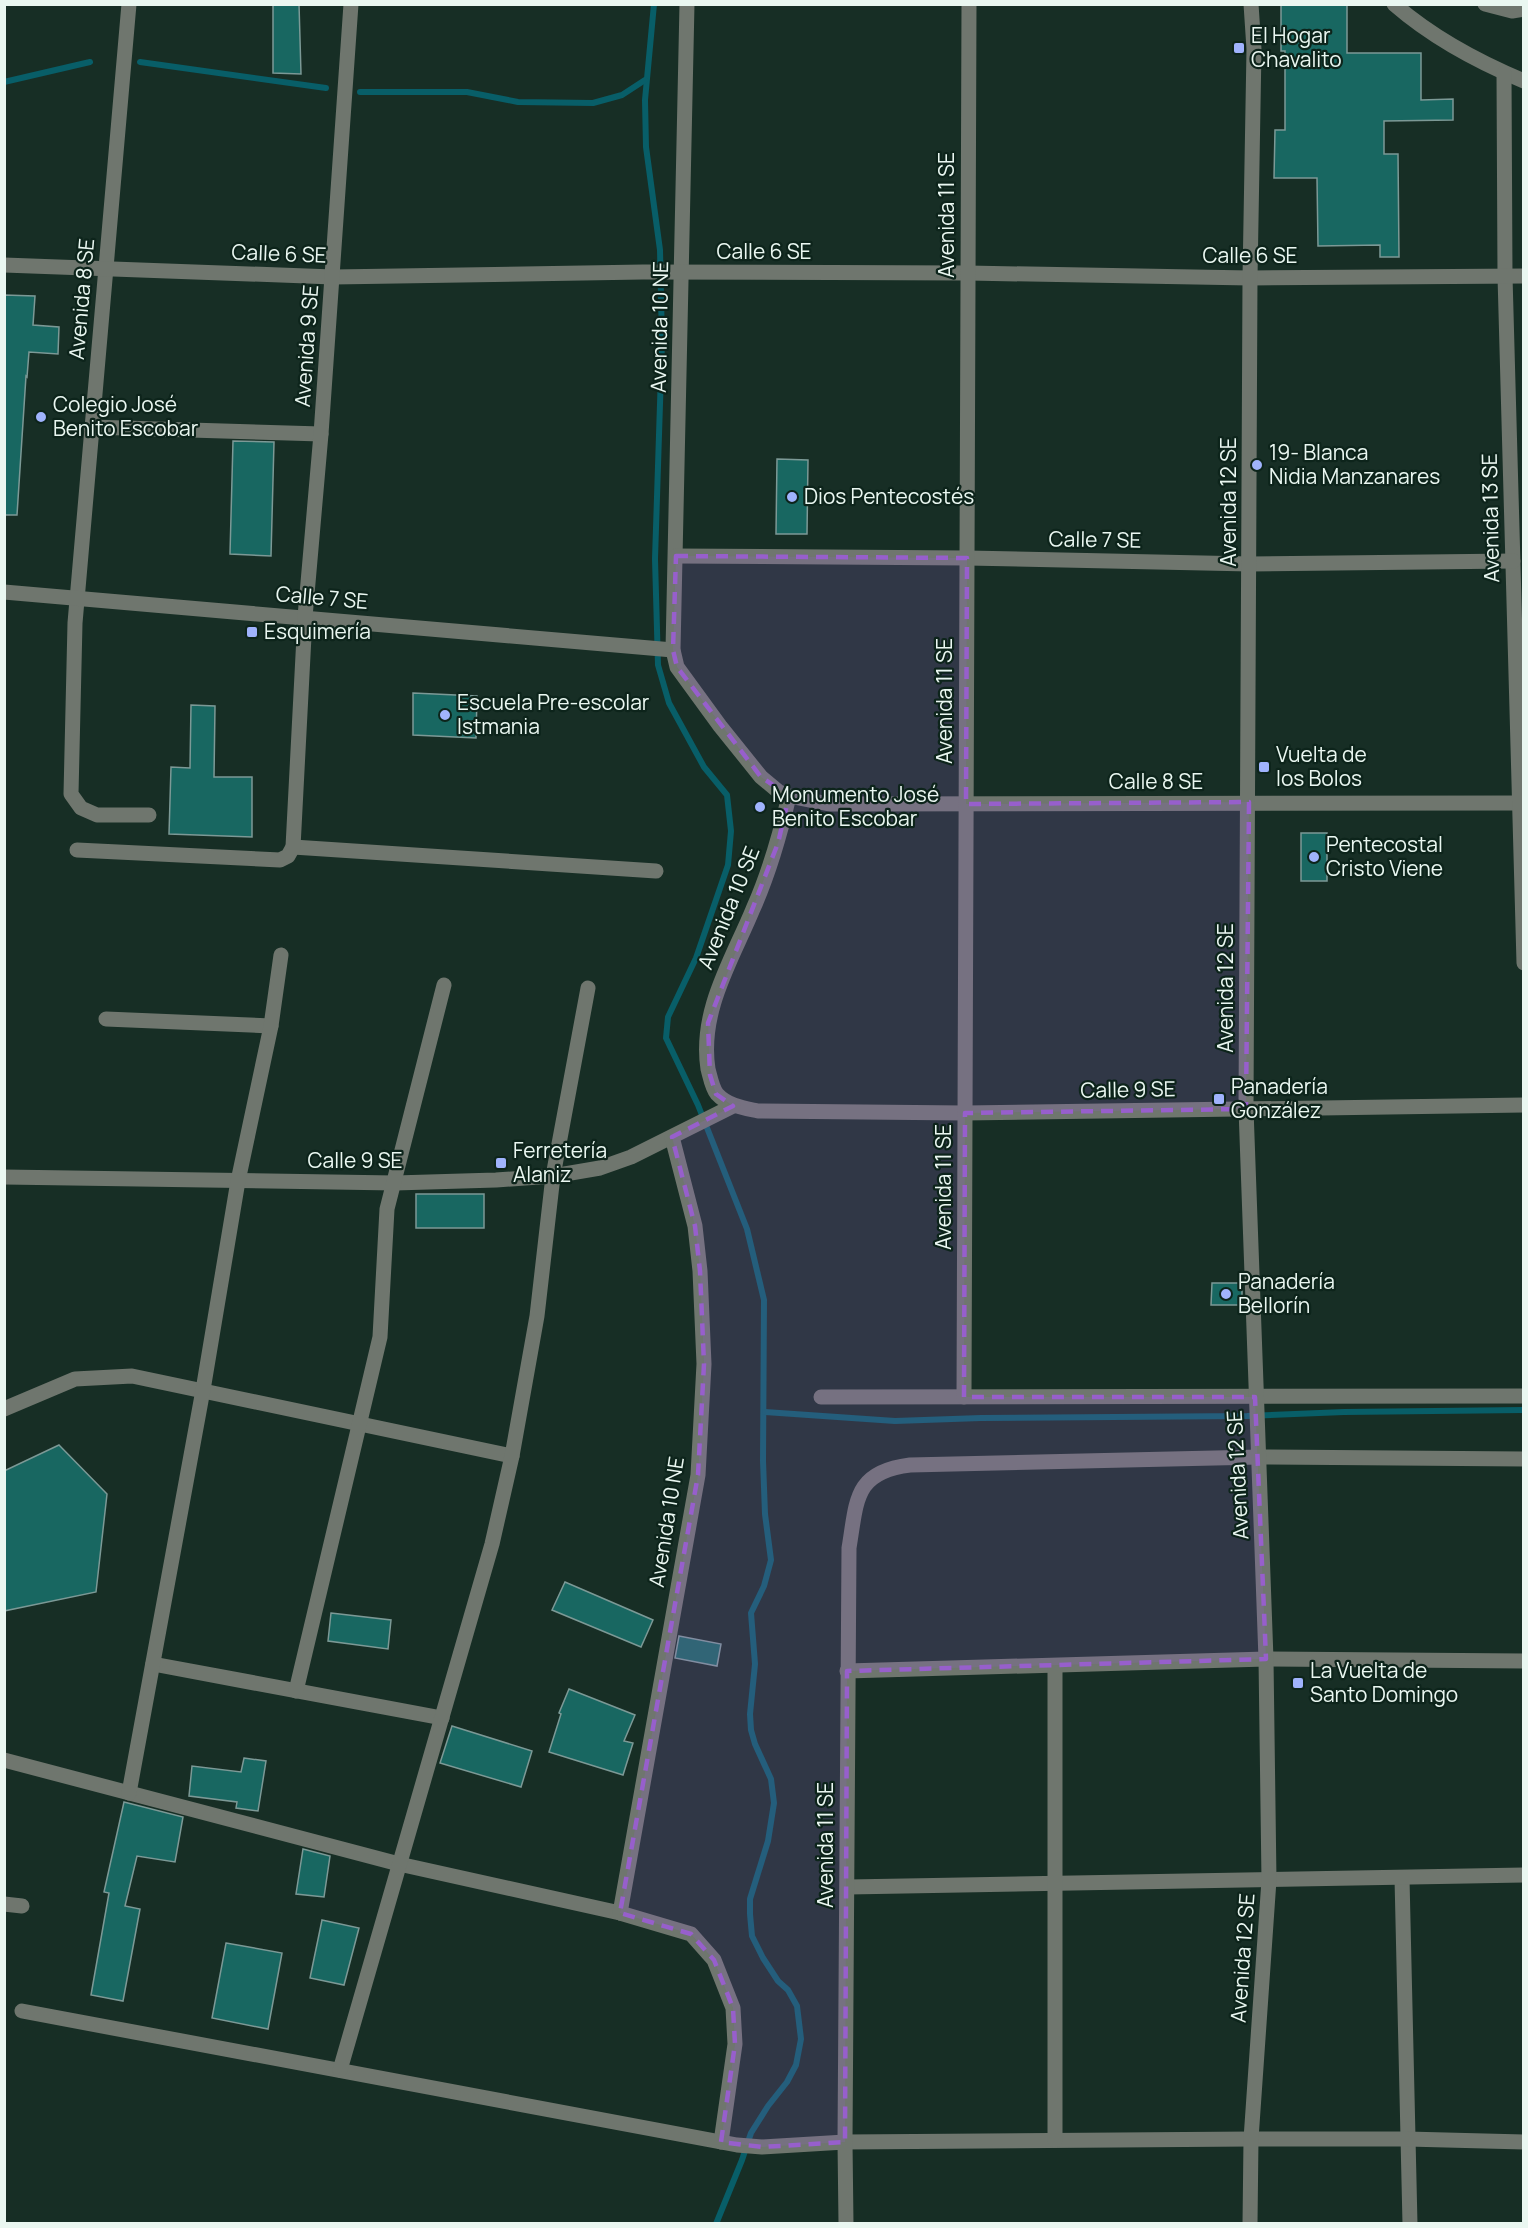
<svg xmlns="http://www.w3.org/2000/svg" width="1528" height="2228" viewBox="0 0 1528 2228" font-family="Manrope,sans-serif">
<rect width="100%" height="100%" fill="#172e25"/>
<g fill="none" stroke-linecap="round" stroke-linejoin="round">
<!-- stream -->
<g stroke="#085e68" stroke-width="6">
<polyline points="654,4 645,100 646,147 660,250 662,342 655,559 658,665 669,703 704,767 727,795 731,831 728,865 696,958 668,1017 666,1038 698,1105 747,1229 764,1300 763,1461 765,1514 771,1560 764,1586 751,1613 755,1664 750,1714 751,1730 755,1744 771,1779 774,1803 768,1841 750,1899 750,1914 752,1936 763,1958 778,1981 788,1990 797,2006 801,2039 796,2065 787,2082 768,2106 751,2133 742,2160 716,2224"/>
<polyline points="140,62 326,88"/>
<polyline points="4,82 90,62"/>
<polyline points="360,92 467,92 518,102 593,103 622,95 645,80"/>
<polyline points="765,1412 895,1421 981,1418 1247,1416 1344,1412 1524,1410"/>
</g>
</g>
<!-- building -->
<g fill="#186761" stroke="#7c9996" stroke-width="1.5">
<polygon points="273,4 299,4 301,74 273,73"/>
<polygon points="1281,4 1347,4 1347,53 1421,53 1421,100 1453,99 1453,120 1384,121 1384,154 1398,154 1399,257 1380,257 1380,245 1318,246 1317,178 1274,178 1275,130 1285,130 1285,51 1281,51"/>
<polygon points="4,295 35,296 33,325 59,327 58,354 29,352 27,377 26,376 17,515 4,515"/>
<polygon points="233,441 274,442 271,556 230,554"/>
<polygon points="777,459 808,460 807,534 776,534"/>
<polygon points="413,693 477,696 476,738 413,735"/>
<polygon points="191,705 215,706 214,777 252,777 252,837 169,834 171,767 190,768"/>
<rect x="1301" y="833" width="26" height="48"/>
<rect x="416" y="1194" width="68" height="34"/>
<polygon points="1212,1283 1242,1283 1242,1305 1211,1305"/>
<polygon points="59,1445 107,1494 96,1592 4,1611 4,1471"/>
<polygon points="565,1582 653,1620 641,1647 552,1610"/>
<polygon points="331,1613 391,1620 388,1649 328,1641"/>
<polygon points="679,1636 721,1644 717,1666 675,1658"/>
<polygon points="569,1689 635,1715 624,1741 633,1743 623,1775 549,1752 561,1714 559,1713"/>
<polygon points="452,1726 532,1751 521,1787 440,1763"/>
<polygon points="244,1758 266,1761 258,1811 236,1808 237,1802 189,1796 192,1766 241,1772"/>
<polygon points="124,1802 183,1817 175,1862 137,1856 125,1906 140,1909 123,2001 91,1995 109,1893 104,1892"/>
<polygon points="303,1849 330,1856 324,1897 296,1894"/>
<polygon points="322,1920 359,1928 344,1985 310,1978"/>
<polygon points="226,1943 282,1953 268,2029 212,2018"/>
</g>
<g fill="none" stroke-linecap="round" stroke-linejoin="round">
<!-- minor -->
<g stroke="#6f766e" stroke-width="15">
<polyline points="129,4 75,623 71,794 81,808 97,815 149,815"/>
<polyline points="687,4 673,650 677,667 720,726 761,777 779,792 789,796 829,804 1524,803"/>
<path d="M 1394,4 C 1433,38 1476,61 1524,81"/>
<polyline points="1485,4 1512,11 1524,9"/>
<polyline points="1504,73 1505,276 1524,963"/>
<polyline points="4,265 333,277 643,272 968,273 1250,278 1524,276"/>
<polyline points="91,427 321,434"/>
<polyline points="676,556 967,558 1250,564 1513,561"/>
<polyline points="4,592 673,650"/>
<path d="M 789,796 C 780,835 769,873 753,909 C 732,960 699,1011 708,1069 C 710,1076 712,1088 717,1094 C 728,1106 744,1108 758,1111 L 965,1113 L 1524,1105"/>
<polyline points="293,847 656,871"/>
<polyline points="77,850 280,860 288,856 293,847 305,617 321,434 351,4"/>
<polyline points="106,1019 271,1026"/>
<polyline points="4,1177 395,1183 496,1180 553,1176 600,1168 631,1157 733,1106"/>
<polyline points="821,1397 1524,1396"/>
<polyline points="964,1397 969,4"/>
<polyline points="4,1409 75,1379 132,1376 512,1456"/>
<polyline points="153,1664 442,1718"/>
<polyline points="847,1671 1266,1659 1524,1661"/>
<polyline points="296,1691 380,1337 387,1209 444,985"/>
<polyline points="4,1760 399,1864 620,1913 691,1934 714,1960 733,2008 735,2044 721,2142"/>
<polyline points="129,1793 203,1390 238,1181 271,1026 281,955"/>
<polyline points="1402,1878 1410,2224"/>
<polyline points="848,1887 1524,1875"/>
<polyline points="4,1904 22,1906"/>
<polyline points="620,1913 698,1475 704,1364 700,1271 695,1226 672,1137"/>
<polyline points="22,2011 737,2145 762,2147 845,2142 1251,2139 1407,2139 1524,2142"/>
<polyline points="340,2070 492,1544 512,1456 537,1316 553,1176 588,988"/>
<polyline points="1055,2140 1055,1666"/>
<path d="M 846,2224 L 845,2142 L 849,1548 C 857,1500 854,1472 910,1465 L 1259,1457 L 1524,1459"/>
<polyline points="1250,2224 1251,2139 1269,1880 1266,1659 1246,1109 1250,278 1254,49 1251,4"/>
</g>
</g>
<!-- marked area -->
<path fill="#975fcc" fill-opacity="0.2" stroke="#975fcc" stroke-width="4.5" stroke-dasharray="12 8" stroke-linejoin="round" d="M 676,556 L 967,558 L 966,804 L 1249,802 L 1246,1109 L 965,1113 L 964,1397 L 1255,1397 L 1266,1659 L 847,1671 L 845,2142 L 762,2147 L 721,2142 L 735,2044 L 733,2008 L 714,1960 L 691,1934 L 620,1913 L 698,1475 L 704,1364 L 700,1271 L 695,1226 L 672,1137 L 733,1106 L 716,1094 L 710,1075 L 708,1023 L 778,843 L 789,796 L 761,777 L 677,667 L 673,650 Z"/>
<!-- markers -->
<g fill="#a0b3fd" stroke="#0d241b" stroke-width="2">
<rect x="1233" y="42" width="12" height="12" rx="3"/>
<circle cx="41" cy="417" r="6"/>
<circle cx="1257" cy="465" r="6"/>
<circle cx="792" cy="497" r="6"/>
<rect x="246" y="626" width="12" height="12" rx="3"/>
<circle cx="445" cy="715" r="6"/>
<rect x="1258" y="761" width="12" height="12" rx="3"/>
<circle cx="760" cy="807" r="6"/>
<circle cx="1314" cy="857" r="6"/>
<rect x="1213" y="1093" width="12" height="12" rx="3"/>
<rect x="495" y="1157" width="12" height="12" rx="3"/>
<circle cx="1226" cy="1294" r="6"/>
<rect x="1292" y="1677" width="12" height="12" rx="3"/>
</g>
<g text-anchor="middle" stroke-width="4.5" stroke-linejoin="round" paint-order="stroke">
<!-- poi labels -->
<g font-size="21" fill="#eaf7f1" stroke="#0d241b" text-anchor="start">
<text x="1251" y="43">El Hogar<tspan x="1251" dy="24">Chavalito</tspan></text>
<text x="53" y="412">Colegio José<tspan x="53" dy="24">Benito Escobar</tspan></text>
<text x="1269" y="460">19- Blanca<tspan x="1269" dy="24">Nidia Manzanares</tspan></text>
<text x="804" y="504">Dios Pentecostés</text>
<text x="264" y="639">Esquimería</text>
<text x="457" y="710">Escuela Pre-escolar<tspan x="457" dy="24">Istmania</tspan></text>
<text x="1276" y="762">Vuelta de<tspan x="1276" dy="24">los Bolos</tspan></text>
<text x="772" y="802">Monumento José<tspan x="772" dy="24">Benito Escobar</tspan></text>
<text x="1326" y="852">Pentecostal<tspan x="1326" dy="24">Cristo Viene</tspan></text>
<text x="1231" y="1094">Panadería<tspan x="1231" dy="24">González</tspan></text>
<text x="513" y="1158">Ferretería<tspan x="513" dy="24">Alaniz</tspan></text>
<text x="1238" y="1289">Panadería<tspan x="1238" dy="24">Bellorín</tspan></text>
<text x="1310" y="1678">La Vuelta de<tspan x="1310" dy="24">Santo Domingo</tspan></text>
</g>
<!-- street labels -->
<g font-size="21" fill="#eaf7f1" stroke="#0d241b">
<text transform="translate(947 215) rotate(-90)" y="7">Avenida 11 SE</text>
<text x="764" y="259">Calle 6 SE</text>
<text transform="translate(279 254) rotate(2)" y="7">Calle 6 SE</text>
<text x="1250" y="263">Calle 6 SE</text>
<text transform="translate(82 299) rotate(-85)" y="7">Avenida 8 SE</text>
<text transform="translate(660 327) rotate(-89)" y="7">Avenida 10 NE</text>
<text transform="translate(307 346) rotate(-86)" y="7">Avenida 9 SE</text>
<text transform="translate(1229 502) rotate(-90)" y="7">Avenida 12 SE</text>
<text transform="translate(1491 518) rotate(-91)" y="7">Avenida 13 SE</text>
<text transform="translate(1095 540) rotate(1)" y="7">Calle 7 SE</text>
<text transform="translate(322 598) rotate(5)" y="7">Calle 7 SE</text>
<text transform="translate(945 701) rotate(-90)" y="7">Avenida 11 SE</text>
<text x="1156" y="789">Calle 8 SE</text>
<text transform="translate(729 908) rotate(-68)" y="7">Avenida 10 SE</text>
<text transform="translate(1226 988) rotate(-90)" y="7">Avenida 12 SE</text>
<text transform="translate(1128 1090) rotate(-1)" y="7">Calle 9 SE</text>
<text x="355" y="1168">Calle 9 SE</text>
<text transform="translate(944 1187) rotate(-90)" y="7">Avenida 11 SE</text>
<text transform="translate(1238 1475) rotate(-93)" y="7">Avenida 12 SE</text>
<text transform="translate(667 1522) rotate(-81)" y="7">Avenida 10 NE</text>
<text transform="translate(826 1845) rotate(-90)" y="7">Avenida 11 SE</text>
<text transform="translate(1243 1958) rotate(-86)" y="7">Avenida 12 SE</text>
</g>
</g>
<!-- border -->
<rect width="1528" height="2228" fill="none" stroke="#eaf7f1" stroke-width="12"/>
</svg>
